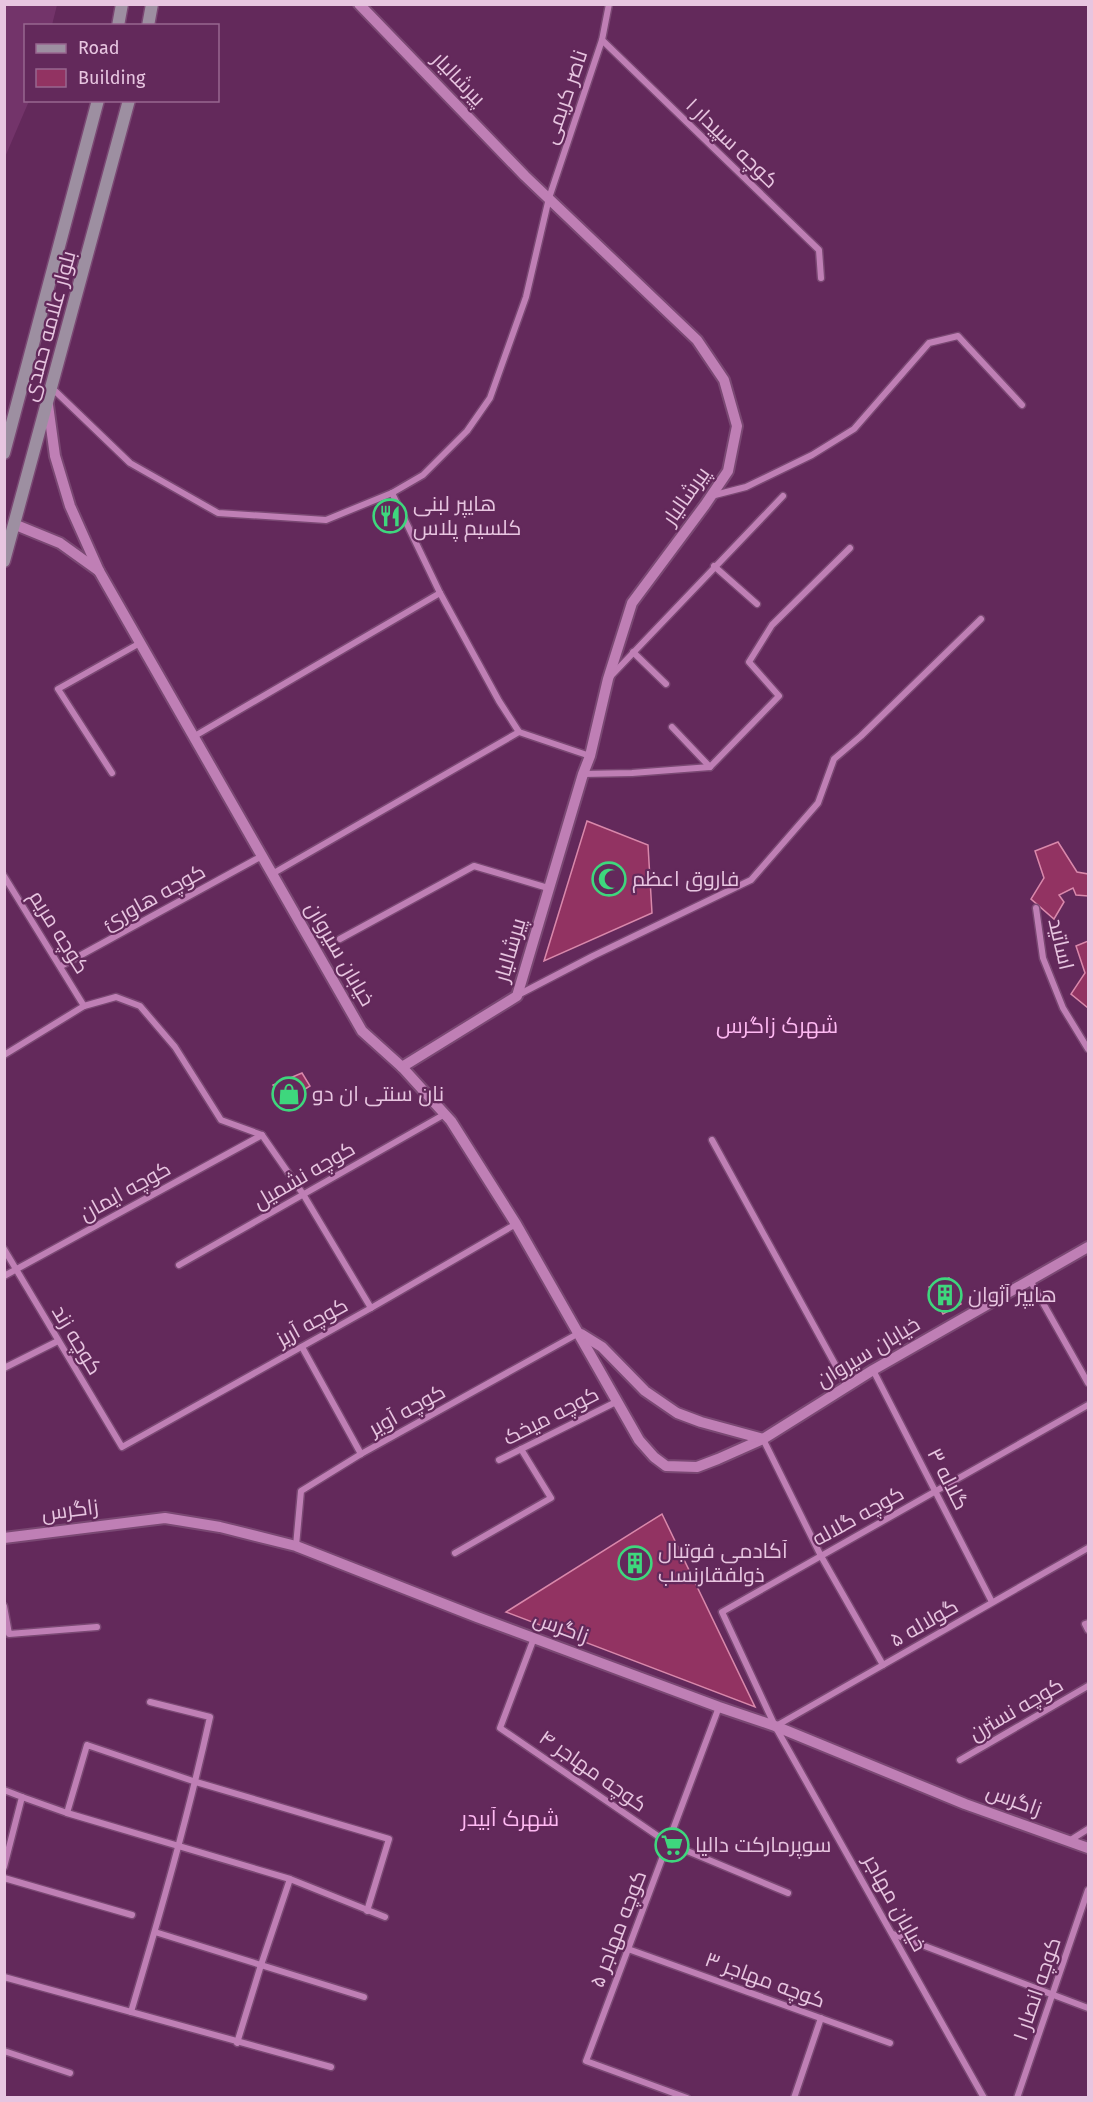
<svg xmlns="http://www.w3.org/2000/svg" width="1093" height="2102" viewBox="0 0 1093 2102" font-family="'Fira Sans',Cairo,sans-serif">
<rect width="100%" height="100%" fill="#63295b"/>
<!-- built -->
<polygon fill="#73346a" points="5,4 57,5 52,25 26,26 26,100 29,101 5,157"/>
<!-- building -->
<g fill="#923362" stroke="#d988ab" stroke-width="1.5">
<polygon points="587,821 648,845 652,913 544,961"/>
<polygon points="1058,842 1077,872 1088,874 1088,896 1076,895 1073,888 1059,895 1064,902 1054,919 1031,899 1044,878 1035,851"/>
<polygon points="1088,941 1088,1008 1071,994 1085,973 1076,946"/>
<polygon points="302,1073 310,1086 285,1102 273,1085"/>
<polygon points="949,1278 961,1304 943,1314 929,1287"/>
<polygon points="662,1514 755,1707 506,1612"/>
</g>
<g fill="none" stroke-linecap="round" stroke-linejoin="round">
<defs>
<g id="minor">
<polyline points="602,40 819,250 821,278"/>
<polyline points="52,388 130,463 218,513 326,520 392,493 423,475 467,431 490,398 526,297 549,198 602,40 609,4"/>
<polyline points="392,493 440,593 499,701 519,732 590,756"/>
<polyline points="711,496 746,487 812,455 854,429 929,343 958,336 1022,405"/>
<polyline points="714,566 757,604"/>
<polyline points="633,652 666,684"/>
<polyline points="611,676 783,496"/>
<polyline points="672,727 710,767"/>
<polyline points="193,737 440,593"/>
<polyline points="112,773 58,689 140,643"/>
<polyline points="583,774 632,773 710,767 779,696 749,662 772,625 850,548"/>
<polyline points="272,874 519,732"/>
<polyline points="4,876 84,1006"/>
<polyline points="1036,908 1043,958 1063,1008 1088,1049"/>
<polyline points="340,939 474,866 548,888"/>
<polyline points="61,966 262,856"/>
<polyline points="518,995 593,956 751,880 818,803 834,759 861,736 981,619"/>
<polyline points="4,1055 84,1006 116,997 140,1006 175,1047 221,1120 262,1135 303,1194 371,1308"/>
<polyline points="712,1140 847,1386"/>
<polyline points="4,1249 122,1447 371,1308 516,1224"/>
<polyline points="179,1265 445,1114"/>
<polyline points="4,1276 262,1135"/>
<polyline points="1030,1280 1088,1383"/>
<polyline points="302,1347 361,1454"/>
<polyline points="4,1368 58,1341"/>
<polyline points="873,1370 992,1602"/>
<polyline points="763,1439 821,1556 883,1665"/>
<polyline points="499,1460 618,1401"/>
<polyline points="296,1546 301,1491 361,1454 579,1333"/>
<polyline points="455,1553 551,1498 521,1449"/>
<polyline points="4,1606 9,1634 97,1627"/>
<polyline points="1088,1623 1085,1624 1088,1630"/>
<polyline points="534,1638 500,1728 668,1843 788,1893"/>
<polyline points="776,1726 1088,1548"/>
<polyline points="960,1760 1088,1686"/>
<polyline points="4,1790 22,1797 4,1867"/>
<polyline points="22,1797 67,1813 290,1879 385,1917"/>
<polyline points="67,1813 87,1745 196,1782 389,1839 367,1911"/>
<polyline points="1069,1841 1088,1829"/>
<polyline points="4,1878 132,1915"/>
<polyline points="155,1932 364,1997"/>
<polyline points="893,1934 1088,2008"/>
<polyline points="628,1949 890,2043"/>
<polyline points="4,1977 331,2067"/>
<path d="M 131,2012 C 160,1914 188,1817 210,1717 L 150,1702"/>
<polyline points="237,2043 261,1965 290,1879"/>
<polyline points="4,2051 70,2073"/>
<polyline points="687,2098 586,2061 719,1707"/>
<polyline points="794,2098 821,2018"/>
<polyline points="984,2098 775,1726 722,1612 1088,1405"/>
<polyline points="1017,2098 1088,1890"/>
</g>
<g id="tertiary">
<polyline points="359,4 525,176 697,340 724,380 737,426 728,471 705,505 632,603 608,679 590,756 583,774 517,996 402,1067"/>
<polyline points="48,405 55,456 70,506 99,571 362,1031 402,1067 451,1121 516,1224 639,1440 654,1457 666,1466 697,1467 718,1459 763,1439 873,1370 1088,1247"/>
<polyline points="16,525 60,543 99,571"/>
<polyline points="581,1334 602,1347 645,1391 677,1413 701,1422 763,1439"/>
<polyline points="4,1538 165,1518 220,1527 296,1546 477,1617 719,1707 775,1726 965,1804 1088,1848"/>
</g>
<g id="secondary">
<polyline points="118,26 122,4"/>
<polyline points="148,26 152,4"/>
<polyline points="4,453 98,100"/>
<polyline points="4,561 129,100"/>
</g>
</defs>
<!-- minor casing -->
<use href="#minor" stroke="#7a4873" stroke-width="9"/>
<!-- tertiary casing -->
<use href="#tertiary" stroke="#7a4873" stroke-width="14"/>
<!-- secondary casing -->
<use href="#secondary" stroke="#7a4873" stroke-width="15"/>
<!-- minor -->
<use href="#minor" stroke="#bf7fb5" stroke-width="6"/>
<!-- tertiary -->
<use href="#tertiary" stroke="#bf7fb5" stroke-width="10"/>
<!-- secondary -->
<use href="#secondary" stroke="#9d8fa1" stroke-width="12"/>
</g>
<!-- icons -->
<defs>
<symbol id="restaurant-ring" viewBox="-11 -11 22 22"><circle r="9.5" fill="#63295b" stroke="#3ed77d" stroke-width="1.5"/><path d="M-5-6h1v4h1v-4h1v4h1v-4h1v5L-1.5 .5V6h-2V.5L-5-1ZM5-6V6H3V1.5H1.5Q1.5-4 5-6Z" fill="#3ed77d"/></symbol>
<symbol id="mosque-ring" viewBox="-11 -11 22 22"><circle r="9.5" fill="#63295b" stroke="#3ed77d" stroke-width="1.5"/><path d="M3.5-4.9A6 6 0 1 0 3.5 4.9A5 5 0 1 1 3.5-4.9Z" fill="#3ed77d"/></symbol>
<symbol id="shop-ring" viewBox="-11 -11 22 22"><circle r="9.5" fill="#63295b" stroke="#3ed77d" stroke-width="1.5"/><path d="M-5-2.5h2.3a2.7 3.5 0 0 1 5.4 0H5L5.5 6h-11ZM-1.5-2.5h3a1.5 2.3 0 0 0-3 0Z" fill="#3ed77d"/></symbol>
<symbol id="building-ring" viewBox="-11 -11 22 22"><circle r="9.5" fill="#63295b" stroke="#3ed77d" stroke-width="1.5"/><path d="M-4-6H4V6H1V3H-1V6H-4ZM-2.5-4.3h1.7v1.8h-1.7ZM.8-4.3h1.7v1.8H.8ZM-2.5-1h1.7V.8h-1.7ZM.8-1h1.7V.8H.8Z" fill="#3ed77d"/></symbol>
<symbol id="supermarket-ring" viewBox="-11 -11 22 22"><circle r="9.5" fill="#63295b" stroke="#3ed77d" stroke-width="1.5"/><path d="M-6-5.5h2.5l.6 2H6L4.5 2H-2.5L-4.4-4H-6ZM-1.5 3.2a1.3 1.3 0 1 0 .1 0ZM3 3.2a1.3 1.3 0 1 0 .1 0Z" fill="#3ed77d"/></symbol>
</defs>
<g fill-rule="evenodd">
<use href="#restaurant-ring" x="371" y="497" width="38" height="38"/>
<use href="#mosque-ring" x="590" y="860" width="38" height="38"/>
<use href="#shop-ring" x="270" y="1075" width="38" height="38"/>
<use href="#building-ring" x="926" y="1276" width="38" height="38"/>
<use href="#building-ring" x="616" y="1544" width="38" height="38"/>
<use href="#supermarket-ring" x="653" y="1826" width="38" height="38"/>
</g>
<g text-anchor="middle" stroke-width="4.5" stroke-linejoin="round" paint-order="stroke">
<!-- street labels -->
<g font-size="21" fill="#e7c5e0" stroke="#63295b">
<text transform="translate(459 79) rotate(46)" y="7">پیرشالیار</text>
<text transform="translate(565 97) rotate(-71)" y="7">ناصر کریمی</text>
<text transform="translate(732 143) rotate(44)" y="7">کوچه سپیدار ۱</text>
<text transform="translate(49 326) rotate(-75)" y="7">بلوار علامه حمدی</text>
<text transform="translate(686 496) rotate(-55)" y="7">پیرشالیار</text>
<text transform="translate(154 897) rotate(-29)" y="7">کوچه هاورئ</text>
<text transform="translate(59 932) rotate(58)" y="7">کوچه مریم</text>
<text transform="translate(1061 944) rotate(77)" y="7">اساتید</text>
<text transform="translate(510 950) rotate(-74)" y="7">پیرشالیار</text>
<text transform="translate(340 954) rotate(60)" y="7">خیابان سیروان</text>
<text transform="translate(304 1175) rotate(-30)" y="7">کوچه نشمیل</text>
<text transform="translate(125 1191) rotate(-29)" y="7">کوچه ایمان</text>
<text transform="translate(312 1322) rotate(-29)" y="7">کوچه آریز</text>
<text transform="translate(77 1340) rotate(59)" y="7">کوچه زند</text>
<text transform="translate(868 1352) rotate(-31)" y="7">خیابان سیروان</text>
<text transform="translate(407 1410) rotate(-29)" y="7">کوچه آویر</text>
<text transform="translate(551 1416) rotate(-27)" y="7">کوچه میخک</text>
<text transform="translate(948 1479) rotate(63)" y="7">گلاله ۳</text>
<text transform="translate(70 1510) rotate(-7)" y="7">زاگرس</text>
<text transform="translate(858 1516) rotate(-29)" y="7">کوچه گلاله</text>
<text transform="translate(924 1623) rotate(-30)" y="7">گولاله ۵</text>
<text transform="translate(561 1627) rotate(20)" y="7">زاگرس</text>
<text transform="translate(1016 1709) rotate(-30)" y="7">کوچه نسترن</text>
<text transform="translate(593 1771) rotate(35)" y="7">کوچه مهاجر ۴</text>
<text transform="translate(1014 1800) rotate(20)" y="7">زاگرس</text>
<text transform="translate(895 1903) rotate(61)" y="7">خیابان مهاجر</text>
<text transform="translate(618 1929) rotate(-69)" y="7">کوچه مهاجر ۵</text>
<text transform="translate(765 1980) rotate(20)" y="7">کوچه مهاجر ۳</text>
<text transform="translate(1037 1989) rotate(-71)" y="7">کوچه انصار ۱</text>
</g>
<!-- poi labels -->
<g font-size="21" fill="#e7c5e0" stroke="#63295b" text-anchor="start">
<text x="413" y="511">هایپر لبنی<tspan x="413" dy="24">کلسیم پلاس</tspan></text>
<text x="632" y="886">فاروق اعظم</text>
<text x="312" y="1101">نان سنتی ان دو</text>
<text x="968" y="1302">هایپر آژوان</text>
<text x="658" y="1558">آکادمی فوتبال<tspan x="658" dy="24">ذولفقارنسب</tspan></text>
<text x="695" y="1852">سوپرمارکت دالیا</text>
</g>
<!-- neighbourhood labels -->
<g font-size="22" fill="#feb9f2" stroke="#63295b">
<text x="777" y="1033">شهرک زاگرس</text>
<text x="510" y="1826">شهرک آبیدر</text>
</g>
</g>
<!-- border -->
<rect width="1093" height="2102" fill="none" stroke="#e7c5e0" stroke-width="12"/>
<!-- legend -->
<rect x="24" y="24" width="195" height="78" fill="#63295b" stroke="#986790" stroke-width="1.5"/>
<rect x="36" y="44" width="30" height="9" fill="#9d8fa1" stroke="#986790" stroke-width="1.5"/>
<text x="78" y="54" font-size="18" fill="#e7c5e0">Road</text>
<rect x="36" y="69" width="30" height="18" fill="#923362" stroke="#986790" stroke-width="1.5"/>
<text x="78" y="84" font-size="18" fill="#e7c5e0">Building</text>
</svg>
